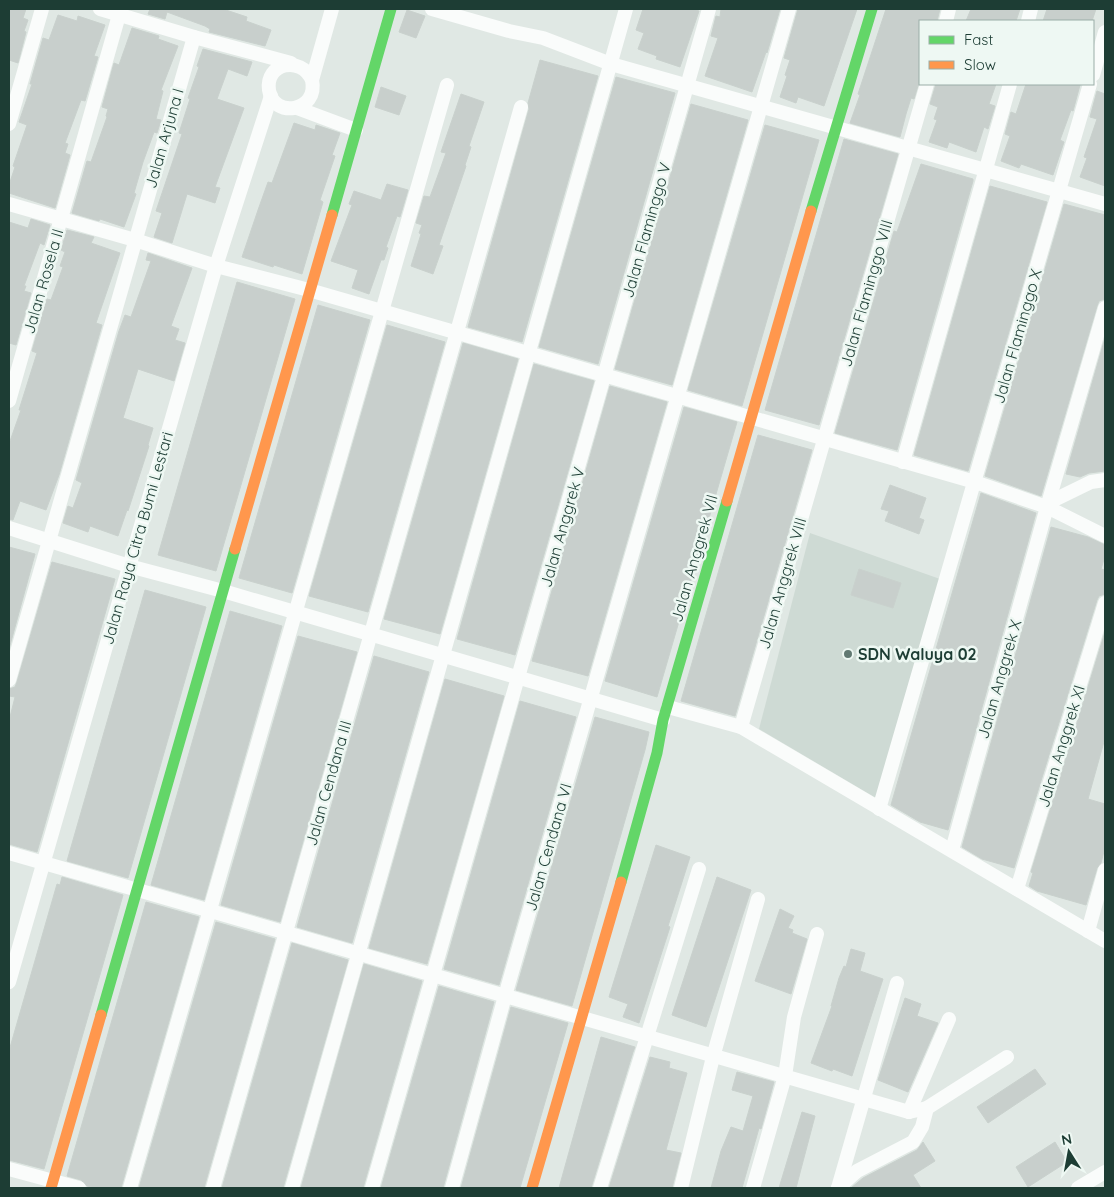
<svg xmlns="http://www.w3.org/2000/svg" width="1114" height="1197" viewBox="0 0 1114 1197" font-family="Quicksand,sans-serif">
<rect width="100%" height="100%" fill="#e0e8e4"/>
<!-- built -->
<polygon fill="#cedad4" points="810,533 940,579 876,798 759,729"/>
<!-- building -->
<g fill="#c8cfcc" stroke="#c9d1cd">
<polygon points="9,9 26,9 23,18 28,20 24,31 26,32 18,63 9,60"/>
<polygon points="150,9 223,9 247,17 246,21 271,30 265,46 209,32 210,29 205,26 167,12 165,19 148,14"/>
<polygon points="643,9 694,9 699,11 680,67 656,59 657,56 638,49 644,33 636,30"/>
<polygon points="721,9 780,9 767,53 766,52 752,92 705,76 718,38 711,36 716,16 720,17"/>
<polygon points="798,9 857,9 824,106 798,97 796,103 780,97 787,76 785,75 790,60 784,58"/>
<polygon points="886,9 940,9 937,21 920,21 920,79 914,99 911,98 906,114 900,137 850,123 860,95 858,94"/>
<polygon points="971,9 1020,9 1016,21 966,21"/>
<polygon points="1047,9 1096,9 1092,21 1043,21"/>
<polygon points="407,10 425,16 416,38 399,32"/>
<polygon points="58,15 77,21 78,16 105,25 94,56 98,57 85,101 81,100 65,143 68,144 65,153 70,155 55,208 9,193 9,185 15,167 13,166 27,125 19,122 32,84 30,84 43,38 49,40"/>
<polygon points="132,28 159,36 158,39 178,46 161,90 163,91 156,119 161,120 157,133 154,132 143,162 134,193 136,194 124,227 100,219 99,221 72,213 87,161 91,162 107,117 106,116 108,109 102,107 114,63 119,65"/>
<polygon points="203,49 252,62 247,76 228,69 217,99 244,108 215,187 220,188 215,203 187,194 172,243 154,237 162,213 156,211 182,134 179,133 190,99 188,98 199,67 197,66"/>
<polygon points="540,60 598,76 522,342 468,327 529,109 528,103"/>
<polygon points="616,77 675,93 598,364 539,347"/>
<polygon points="936,84 996,84 989,104 995,106 988,129 984,127 976,152 949,142 947,148 929,142 937,120 934,119 938,107 930,104"/>
<polygon points="1026,84 1076,84 1080,85 1073,111 1071,110 1060,140 1064,142 1053,175 1021,164 1019,168 1001,161 1010,136 1005,134 1011,112 1016,114"/>
<polygon points="381,87 406,96 399,115 375,107"/>
<polygon points="1097,91 1105,94 1105,186 1080,177 1087,158 1084,157 1097,119 1090,117"/>
<polygon points="461,94 484,102 469,146 471,147 465,165 466,166 439,245 443,246 433,274 411,266 421,234 419,233 422,225 416,223 424,196 430,197 446,153 441,152"/>
<polygon points="691,104 748,120 672,385 615,369"/>
<polygon points="294,123 315,130 316,125 340,133 332,155 335,156 320,200 323,202 302,274 274,265 273,267 242,257 258,210 268,182 272,183"/>
<polygon points="765,125 819,140 742,406 688,390"/>
<polygon points="844,139 898,154 819,425 765,410"/>
<polygon points="921,164 973,179 973,181 897,450 835,433 894,231 897,232"/>
<polygon points="387,184 408,190 400,217 397,216 386,247 388,248 384,260 381,260 369,294 352,288 358,270 331,261 352,205 349,204 354,191 381,200"/>
<polygon points="990,186 1047,202 968,471 914,455"/>
<polygon points="1064,204 1105,215 1105,299 1099,301 1097,306 1041,496 985,476"/>
<polygon points="31,219 50,225 44,245 40,243 24,286 26,286 24,291 31,293 16,345 9,343 9,222 28,228"/>
<polygon points="67,230 94,237 91,243 120,253 96,323 102,325 59,475 46,510 20,501 13,520 9,519 9,444 21,410 19,410 37,353 32,351 47,299 51,300 63,267 60,266 65,252 61,250"/>
<polygon points="148,253 192,268 171,326 179,329 175,340 185,343 174,381 138,369 123,418 153,428 148,445 149,446 128,511 127,510 118,536 90,526 88,532 63,523 68,506 73,508 82,483 76,480 119,331 125,315 131,317 151,261 146,260"/>
<polygon points="237,282 295,299 216,571 158,555"/>
<polygon points="318,305 370,320 292,593 239,578"/>
<polygon points="387,325 445,342 368,612 309,596"/>
<polygon points="1105,338 1105,471 1089,473 1080,477 1066,474"/>
<polygon points="463,343 518,359 440,634 384,619"/>
<polygon points="534,364 594,381 515,655 457,639"/>
<polygon points="610,386 667,402 588,676 532,661"/>
<polygon points="684,407 737,422 657,697 605,681"/>
<polygon points="758,435 812,450 735,716 681,701"/>
<polygon points="890,485 926,498 919,518 924,520 919,534 885,521 889,511 881,509"/>
<polygon points="981,493 1036,513 948,830 920,822 891,805"/>
<polygon points="1051,527 1088,537 1105,545 1105,556 1101,569 1105,570 1105,594 1099,596 1097,600 1014,868 982,859 962,847"/>
<polygon points="9,547 35,554 9,649"/>
<polygon points="52,562 115,579 37,852 9,844 9,721 15,697 9,696 9,689 15,687 17,682"/>
<polygon points="859,569 901,583 893,608 851,595"/>
<polygon points="145,590 206,607 128,878 67,861"/>
<polygon points="230,611 282,626 204,900 151,885"/>
<polygon points="1105,632 1105,738 1088,799 1105,804 1105,847 1101,863 1097,868 1086,905 1037,891 1029,886 1033,873 1031,872"/>
<polygon points="298,636 357,652 280,922 221,905"/>
<polygon points="374,656 429,672 352,943 297,927"/>
<polygon points="445,679 504,696 427,964 369,948"/>
<polygon points="520,701 576,717 499,985 444,969"/>
<polygon points="595,717 649,732 645,750 572,1006 516,990"/>
<polygon points="656,845 690,857 668,926 670,927 639,1023 623,1017 628,1004 609,997"/>
<polygon points="62,877 123,895 44,1169 9,1160 9,1051 57,884 60,885"/>
<polygon points="717,877 751,890 706,1027 672,1015"/>
<polygon points="146,902 199,917 121,1188 96,1188 87,1186 81,1180 67,1176"/>
<polygon points="780,909 794,916 788,928 793,930 792,933 807,939 791,994 755,981"/>
<polygon points="216,922 275,939 204,1188 139,1188"/>
<polygon points="292,943 348,960 283,1188 222,1188"/>
<polygon points="851,949 865,953 860,971 883,979 852,1076 833,1069 832,1071 811,1063 832,1006 831,1006 839,978 844,966 846,967"/>
<polygon points="364,964 422,981 363,1188 301,1188"/>
<polygon points="439,986 494,1002 443,1188 381,1188"/>
<polygon points="905,998 921,1004 917,1016 938,1023 908,1092 878,1080"/>
<polygon points="511,1007 568,1023 520,1188 461,1188"/>
<polygon points="601,1037 635,1047 633,1052 591,1188 559,1188"/>
<polygon points="650,1057 670,1062 669,1068 687,1073 666,1150 681,1153 672,1188 609,1188"/>
<polygon points="1035,1069 1046,1084 988,1123 977,1107"/>
<polygon points="737,1072 774,1082 761,1129 759,1128 742,1188 711,1188 721,1151 731,1127 743,1131 753,1096 732,1090"/>
<polygon points="802,1112 815,1116 796,1188 779,1188"/>
<polygon points="923,1142 935,1161 913,1175 921,1188 851,1188 863,1178 917,1150"/>
<polygon points="1055,1142 1067,1162 1028,1187 1016,1167"/>
</g>
<g fill="none" stroke-linecap="round" stroke-linejoin="round">
<!-- street -->
<g stroke="#fafcfb" stroke-width="14">
<polyline points="100,9 194,37 291,63"/>
<polyline points="432,9 509,31 543,38 611,64 1105,204"/>
<polyline points="946,21 949,9"/>
<polyline points="1028,21 1031,9"/>
<polyline points="1093,75 1105,32"/>
<path d="M 312,80 C 301,55 265,63 269,90 C 273,119 319,112 312,80 L 332,9"/>
<polyline points="297,108 356,130"/>
<polyline points="9,124 42,9"/>
<polyline points="9,204 135,240 216,266 309,290 975,482 1047,507 1105,536"/>
<polyline points="9,401 119,15"/>
<polyline points="903,462 1010,84"/>
<polyline points="1050,502 1091,482 1105,480"/>
<polyline points="9,528 129,566 223,591 663,720"/>
<polyline points="9,680 194,37"/>
<polyline points="668,707 741,727 1105,941"/>
<polyline points="741,727 927,84"/>
<polyline points="879,809 1090,84"/>
<polyline points="952,850 1047,507 1105,308"/>
<polyline points="9,853 909,1112 927,1108"/>
<polyline points="1017,889 1105,603"/>
<polyline points="1088,931 1105,870"/>
<polyline points="9,982 216,266 271,96"/>
<polyline points="909,1112 949,1019"/>
<polyline points="9,1169 79,1188"/>
<polyline points="130,1188 447,85"/>
<polyline points="213,1188 521,107"/>
<polyline points="292,1188 626,9"/>
<polyline points="372,1188 709,9"/>
<polyline points="452,1188 505,996 789,9"/>
<polyline points="600,1188 699,869"/>
<polyline points="681,1188 713,1057 758,899"/>
<polyline points="753,1188 785,1076 794,1017 817,934"/>
<polyline points="838,1188 857,1171 913,1142 922,1127 927,1108 1007,1057"/>
<polyline points="838,1188 897,983"/>
<polyline points="1078,1188 1105,1172"/>
</g>
<!-- fast -->
<g stroke="#63d668" stroke-width="11">
<polyline points="811,211 872,9"/>
<polyline points="332,215 391,9"/>
<polyline points="621,882 657,753 663,720 727,501"/>
<polyline points="101,1015 235,549"/>
</g>
<!-- slow -->
<g stroke="#ff974d" stroke-width="11">
<polyline points="727,501 811,211"/>
<polyline points="235,549 332,215"/>
<polyline points="51,1188 101,1015"/>
<polyline points="532,1188 621,882"/>
</g>
</g>
<!-- markers -->
<circle fill="#617972" stroke="#eef8f3" stroke-width="2" cx="848" cy="654" r="5"/>
<g text-anchor="middle" stroke-width="5" stroke-linejoin="round" paint-order="stroke">
<!-- street labels -->
<g font-size="16" fill="#1d3d34" stroke="#eef8f3">
<text transform="translate(164 138) rotate(-74)" y="6">Jalan Arjuna I</text>
<text transform="translate(646 230) rotate(-74)" y="6">Jalan Flaminggo V</text>
<text transform="translate(43 281) rotate(-74)" y="6">Jalan Rosela II</text>
<text transform="translate(866 293) rotate(-74)" y="6">Jalan Flaminggo VIII</text>
<text transform="translate(1017 336) rotate(-74)" y="6">Jalan Flaminggo X</text>
<text transform="translate(562 527) rotate(-74)" y="6">Jalan Anggrek V</text>
<text transform="translate(137 538) rotate(-74)" y="6">Jalan Raya Citra Bumi Lestari</text>
<text transform="translate(694 558) rotate(-74)" y="6">Jalan Anggrek VII</text>
<text transform="translate(782 583) rotate(-74)" y="6">Jalan Anggrek VIII</text>
<text transform="translate(999 679) rotate(-74)" y="6">Jalan Anggrek X</text>
<text transform="translate(1061 746) rotate(-73)" y="6">Jalan Anggrek XI</text>
<text transform="translate(328 783) rotate(-74)" y="6">Jalan Cendana III</text>
<text transform="translate(548 847) rotate(-74)" y="6">Jalan Cendana VI</text>
</g>
<!-- poi labels -->
<g font-size="16" font-weight="bold" fill="#1d3d34" stroke="#eef8f3" text-anchor="start">
<text x="858" y="660">SDN Waluya 02</text>
</g>
</g>
<!-- border -->
<rect width="1114" height="1197" fill="none" stroke="#1d3d34" stroke-width="20"/>
<!-- legend -->
<rect x="919" y="20" width="175" height="65" fill="#eef8f3" stroke="#9aada7"/>
<rect x="929" y="36" width="25" height="8" fill="#63d668" stroke="#9aada7"/>
<text x="964" y="45" font-size="15" fill="#1d3d34">Fast</text>
<rect x="929" y="61" width="25" height="8" fill="#ff974d" stroke="#9aada7"/>
<text x="964" y="70" font-size="15" fill="#1d3d34">Slow</text>
<!-- north arrow -->
<g transform="translate(1069 1152) rotate(349)" stroke="#eef8f3" stroke-width="4" paint-order="stroke">
<path d="M0-4L9 19L0 12L-9 19Z" fill="#1d3d34"/>
<text y="-8" font-size="14" font-weight="bold" text-anchor="middle" fill="#1d3d34">N</text>
</g>
</svg>
